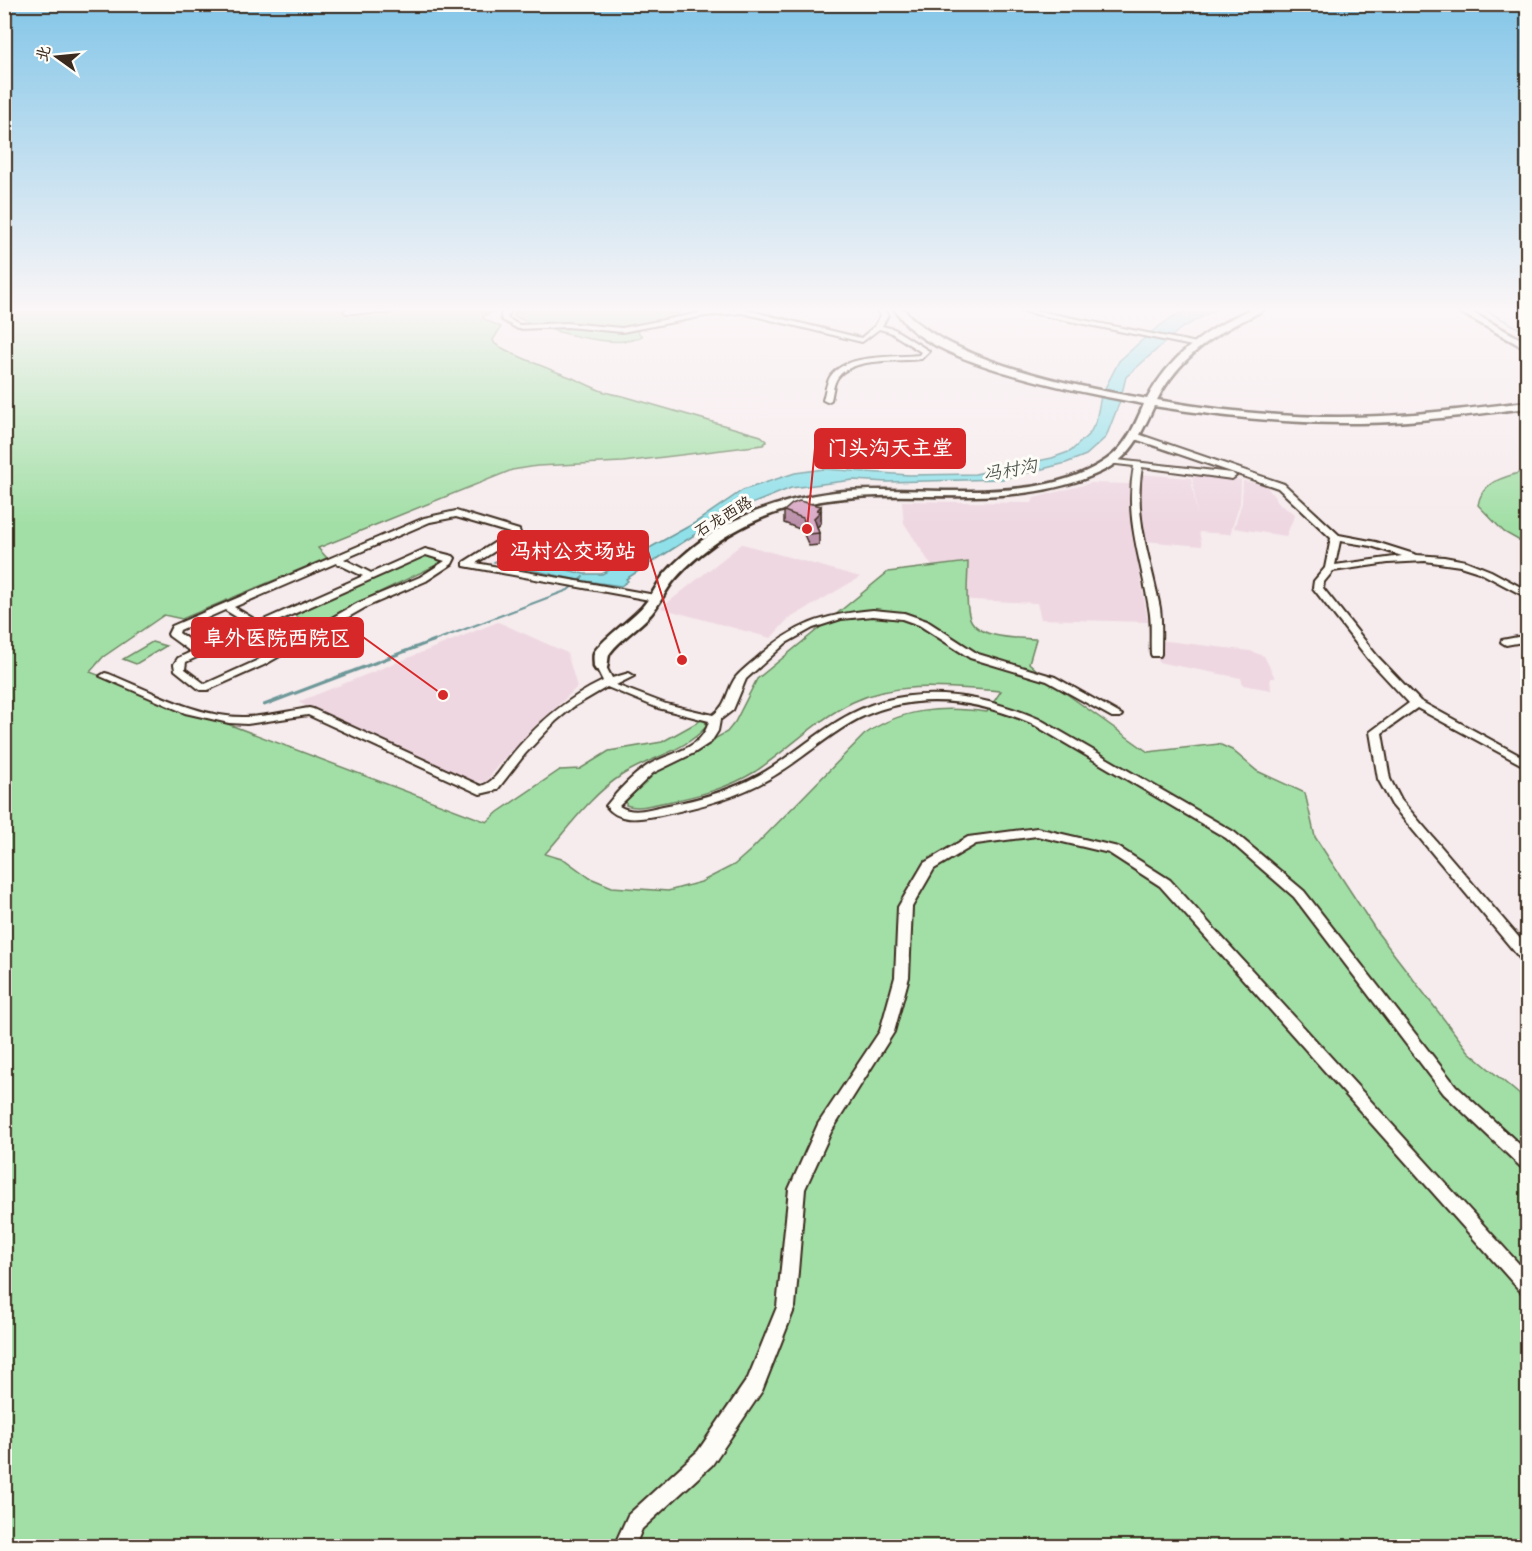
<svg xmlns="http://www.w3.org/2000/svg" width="1532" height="1551" viewBox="0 0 1532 1551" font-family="Sriracha,'LXGW WenKai TC',sans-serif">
<rect width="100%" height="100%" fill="#f6ebed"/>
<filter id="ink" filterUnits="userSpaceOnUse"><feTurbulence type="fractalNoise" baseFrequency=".0167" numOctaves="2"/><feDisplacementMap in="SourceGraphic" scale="12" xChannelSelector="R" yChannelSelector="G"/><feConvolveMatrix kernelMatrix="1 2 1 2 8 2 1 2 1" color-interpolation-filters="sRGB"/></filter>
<g filter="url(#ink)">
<!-- built -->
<g fill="#eed7e1">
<polygon points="1139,474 1191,478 1197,516 1192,474 1241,480 1240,503 1230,534 1199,532 1202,546 1144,541 1138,486"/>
<polygon points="1243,481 1265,484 1280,505 1295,514 1286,536 1234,528 1242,503"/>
<polygon points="1091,483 1130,484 1130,516 1148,622 1041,619 1037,603 953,599 904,523 902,501 1032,503 1034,498"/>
<polygon points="742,544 860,577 787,620 771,638 661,608"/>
<polygon points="498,622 567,653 577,687 499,764 486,782 470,781 298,702"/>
<polygon points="1158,640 1250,651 1264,656 1275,678 1270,678 1271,690 1243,685 1241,678 1158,662"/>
</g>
<!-- green -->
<g fill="#a2dfa6" stroke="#6e8462" stroke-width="1.5">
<path d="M 5,307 L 683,307 L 677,317 L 639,327 L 638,332 L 642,336 C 617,352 539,328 514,316 L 516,310 L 492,312 L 483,316 L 484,319 L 501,327 L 493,340 L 495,344 C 519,358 544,367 570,377 C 590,385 600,393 623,396 L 761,436 L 767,441 L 763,445 L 623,462 L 537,466 L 512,470 L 318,548 L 327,558 L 182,619 L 164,615 L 103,657 L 90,672 L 487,822 L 498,812 L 560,770 L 580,769 L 609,751 L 662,742 L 705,718 L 706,727 C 682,753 650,757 622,775 C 592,794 569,827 545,854 L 565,860 L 590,878 L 612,887 L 668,891 L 701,882 L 734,865 L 752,849 L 864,735 C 901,708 943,706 987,712 L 1001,691 C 952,688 899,680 853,702 C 817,719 789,749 756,771 C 729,788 698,796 667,802 C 654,804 639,810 626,805 L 626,801 L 657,771 L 727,732 L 735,722 L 757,679 L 888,572 L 968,562 C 968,579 965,599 969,615 C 974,639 1017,638 1036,639 L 1029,663 L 1050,682 L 1148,752 L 1219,744 L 1232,750 L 1257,771 L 1305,793 L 1315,837 L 1377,932 L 1469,1052 L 1527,1101 L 1527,1546 L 5,1546 Z"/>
<path d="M 1527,470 L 1528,470 L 1527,545 L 1504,532 L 1478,505 C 1482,479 1506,478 1527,470 Z"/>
<polygon points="425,555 445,561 355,604 313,627 294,615"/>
<polygon points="152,642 166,646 136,664 123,659"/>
</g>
<!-- water -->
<polygon fill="#8fe0e9" stroke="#6d9798" stroke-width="1.5" points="1192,307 1220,307 1180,329 1126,377 1120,401 1106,437 1086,455 1066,463 1003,479 887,482 853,480 791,488 727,514 626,579 628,581 621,586 578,580 494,562 505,555 584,574 602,574 693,524 743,490 795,473 824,469 909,475 975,474 1052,458 1071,451 1090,433 1096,421 1101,396 1119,361 1150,333 1174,316"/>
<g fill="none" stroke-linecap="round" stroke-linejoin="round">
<!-- stream-far2 -->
<polyline stroke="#6d9798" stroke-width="1.5" points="1479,307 1528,333"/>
<!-- stream-far1 -->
<polyline stroke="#6d9798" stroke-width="2" points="431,642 568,590 583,577"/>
<!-- stream -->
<polyline stroke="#6d9798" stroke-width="3" points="264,705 435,640"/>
<defs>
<g id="street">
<polygon points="400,307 419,307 385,313 347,313 344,311 347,309"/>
<path d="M 503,307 L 512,307 L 507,318 L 519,325 L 567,323 L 622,328 L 705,312 L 742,309 L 861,338 L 875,326 L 881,315 L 873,307 L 880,307 L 888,315 L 882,326 L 894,329 L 929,351 L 921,359 C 898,362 853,357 838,377 C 833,383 833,393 831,400 L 827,402 L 823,400 C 825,393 826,384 830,377 C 846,353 893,358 919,355 L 921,352 L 890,332 L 879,329 L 862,342 L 742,313 L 705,316 L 622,332 L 567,327 L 518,329 L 502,320 L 501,315 L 505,309 Z"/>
<polygon points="1018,307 1197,343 1200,345 1197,347 1016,310 1015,309"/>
<path d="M 1132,434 L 1138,434 L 1284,484 L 1339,535 L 1376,542 L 1417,555 L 1444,557 L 1466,561 L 1491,571 L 1528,591 L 1528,598 L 1479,572 L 1460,566 L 1425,561 L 1388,563 L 1333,571 L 1324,582 L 1323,588 L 1377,656 L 1420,701 L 1528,760 L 1528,768 L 1417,708 L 1382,733 L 1390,779 L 1401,800 L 1528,948 L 1528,963 L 1523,962 L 1392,805 L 1378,779 L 1370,732 L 1409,703 L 1369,660 L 1313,588 L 1314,581 L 1325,568 L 1331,538 L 1278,488 L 1132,438 ZM 1340,541 L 1371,546 L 1402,556 L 1335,565 Z"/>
<path d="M 1108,459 L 1232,473 L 1236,476 L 1232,479 L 1142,467 C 1133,518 1151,559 1160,608 C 1162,623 1161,639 1161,654 L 1160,656 L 1152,656 L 1151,654 C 1150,639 1152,623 1149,608 C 1141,557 1124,519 1134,466 L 1108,463 Z"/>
<path d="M 456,511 L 519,530 L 520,533 L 514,539 L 476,563 L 655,595 L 660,598 L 655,601 L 464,566 L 464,562 L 510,533 L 456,517 L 430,522 L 344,559 L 371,573 L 425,549 L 453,556 L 455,558 L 452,564 L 426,581 L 366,607 L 264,665 L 208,690 L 200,690 L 175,670 L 174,664 L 178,658 L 191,652 L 169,636 L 168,634 L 172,626 L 424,518 ZM 426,555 L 445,561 L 420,577 L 358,603 L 256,661 L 205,684 L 185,669 L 186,662 ZM 336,563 L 363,576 L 259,622 L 234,607 ZM 225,610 L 251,626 L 200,648 L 179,633 L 180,630 Z"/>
<path d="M 873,610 L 904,613 L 927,621 L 978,654 L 1055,677 L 1122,715 L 1120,717 L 1112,717 L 1047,681 L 970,658 L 919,625 L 902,619 L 873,616 L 841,619 L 813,628 L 786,643 L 746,679 L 733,710 L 720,720 L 718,731 L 711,742 L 694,753 L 653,773 L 619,806 C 633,815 648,809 663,806 C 703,799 741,788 774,766 C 812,741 838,714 883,701 C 936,687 990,698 1039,719 L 1234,832 L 1304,891 L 1456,1086 L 1528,1152 L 1528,1170 L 1522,1168 L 1444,1094 L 1294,897 L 1226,838 L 1031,723 C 986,704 937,694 889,707 C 845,718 817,749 780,772 C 744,796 703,806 661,815 C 642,818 620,824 606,806 C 617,792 632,776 647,766 C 669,752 702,751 709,721 L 658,708 L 607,687 L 573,707 L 556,721 L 525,754 L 497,790 L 480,794 L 308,715 L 247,724 L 229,723 L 185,713 L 100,676 L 105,673 L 109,674 C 152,691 198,718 245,717 C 266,717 288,711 309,708 L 313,709 L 481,786 C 494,783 502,767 510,757 C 536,725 565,699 603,681 L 596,667 L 597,665 L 605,665 L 612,678 L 629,673 L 634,676 L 616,685 L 666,704 L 713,715 C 728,704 726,691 736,677 C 742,670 750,664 757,658 C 795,624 822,615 873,610 Z"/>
<polygon points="1528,635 1528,641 1506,645 1501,642 1502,640"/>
<polygon points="1037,828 1118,847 1170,880 1528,1274 1528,1295 1522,1293 1160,886 1109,853 1037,836 976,844 934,869 912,907 909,977 894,1032 831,1132 805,1189 795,1307 762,1391 712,1465 642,1529 635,1546 614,1546 628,1515 698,1451 748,1378 777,1307 789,1189 818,1124 880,1031 895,977 898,907 924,863 968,837"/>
</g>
<g id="secondary">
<path d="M 893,307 L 902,307 C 942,360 1082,388 1147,399 C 1169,357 1205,331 1246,311 L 1255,307 L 1267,307 C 1258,314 1245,319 1234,325 C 1201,343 1174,367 1157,400 C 1231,413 1306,420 1381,416 C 1430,414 1479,407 1528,402 L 1528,408 C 1472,414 1415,423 1359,423 C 1290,424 1222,417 1154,406 C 1146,423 1138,443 1124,456 C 1112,468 1097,474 1081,480 C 986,513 887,481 794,507 C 749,519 706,544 675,579 C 666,589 661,602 652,613 C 640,627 621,638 610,653 C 607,658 609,665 606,670 L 596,670 L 594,667 C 594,663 593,657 594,653 C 598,643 633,618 643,606 C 651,597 656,586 663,576 C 685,551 716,527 747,515 C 775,504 804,496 835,492 C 916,483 1035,509 1106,460 C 1126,447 1135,425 1144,404 C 1083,393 966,370 917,334 C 907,327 900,317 893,307 Z"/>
<polygon points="1451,307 1462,307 1528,343 1528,350"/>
</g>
</defs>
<!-- street casing -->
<use href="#street" stroke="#3b2a1e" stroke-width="4"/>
<!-- secondary casing -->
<use href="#secondary" stroke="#3b2a1e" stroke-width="5"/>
<!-- street -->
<use href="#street" fill="#fdfcf7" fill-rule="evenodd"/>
<!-- secondary -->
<use href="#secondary" fill="#fdfcf7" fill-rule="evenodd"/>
</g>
<!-- wall -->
<polygon fill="#bb91aa" stroke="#3b2a1e" stroke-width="1.5" points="821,506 821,523 817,527 819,533 819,545 809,546 802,530 784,523 784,511"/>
<!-- shaded-wall -->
<polygon fill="#99768b" stroke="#3b2a1e" stroke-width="1.5" points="821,506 821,523 814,531 814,518 817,510"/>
<!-- building -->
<polygon fill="#daa9c6" stroke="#3b2a1e" stroke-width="1.5" points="799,501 821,506 817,510 821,511 814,518 819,533 809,534 803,518 784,511 792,504"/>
</g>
<!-- sky -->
<linearGradient id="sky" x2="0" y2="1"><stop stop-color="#84c6e8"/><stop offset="0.59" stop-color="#fbf6f7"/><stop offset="1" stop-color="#fbf6f7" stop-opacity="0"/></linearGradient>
<rect width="1532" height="524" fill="url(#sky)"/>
<g text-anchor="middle" stroke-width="6" stroke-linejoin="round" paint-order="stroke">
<!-- far-street labels -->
<g font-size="16" fill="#3b2a1e" stroke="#fdfcf7">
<text transform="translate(723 516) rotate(-31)" y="6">石龙西路</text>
</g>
<!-- far-water labels -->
<g font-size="18" font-style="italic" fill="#505851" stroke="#fdfcf7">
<text transform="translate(1010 470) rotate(-10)" y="6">冯村沟</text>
</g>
</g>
<!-- callouts -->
<path fill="none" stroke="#d62828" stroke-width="2" d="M807 529L815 448M682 660L648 551M443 695L363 637"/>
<g fill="#d62828" stroke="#fdfcf7" stroke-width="2">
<circle cx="807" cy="529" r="6"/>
<circle cx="682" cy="660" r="6"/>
<circle cx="443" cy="695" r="6"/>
</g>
<g fill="#d62828" stroke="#d62828" stroke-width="2">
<rect x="815" y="429" width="150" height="39" rx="6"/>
<rect x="498" y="531" width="150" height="39" rx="6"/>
<rect x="192" y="618" width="171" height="39" rx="6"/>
</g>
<g font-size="21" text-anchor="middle" font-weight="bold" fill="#fff">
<text x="890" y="455">门头沟天主堂</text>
<text x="573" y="558">冯村公交场站</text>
<text x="277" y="645">阜外医院西院区</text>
</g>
<!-- margin -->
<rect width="1532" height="1551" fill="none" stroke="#fdfcf7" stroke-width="24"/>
<rect x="12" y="12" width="1508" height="1527" fill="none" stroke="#3b2a1e" stroke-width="2" filter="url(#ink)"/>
<!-- north arrow -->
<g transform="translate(57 57) rotate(285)" stroke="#fdfcf7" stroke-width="4.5" paint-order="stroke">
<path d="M0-4.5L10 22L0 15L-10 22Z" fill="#3b2a1e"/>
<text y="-9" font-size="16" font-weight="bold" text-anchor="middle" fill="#3b2a1e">北</text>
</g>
</svg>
